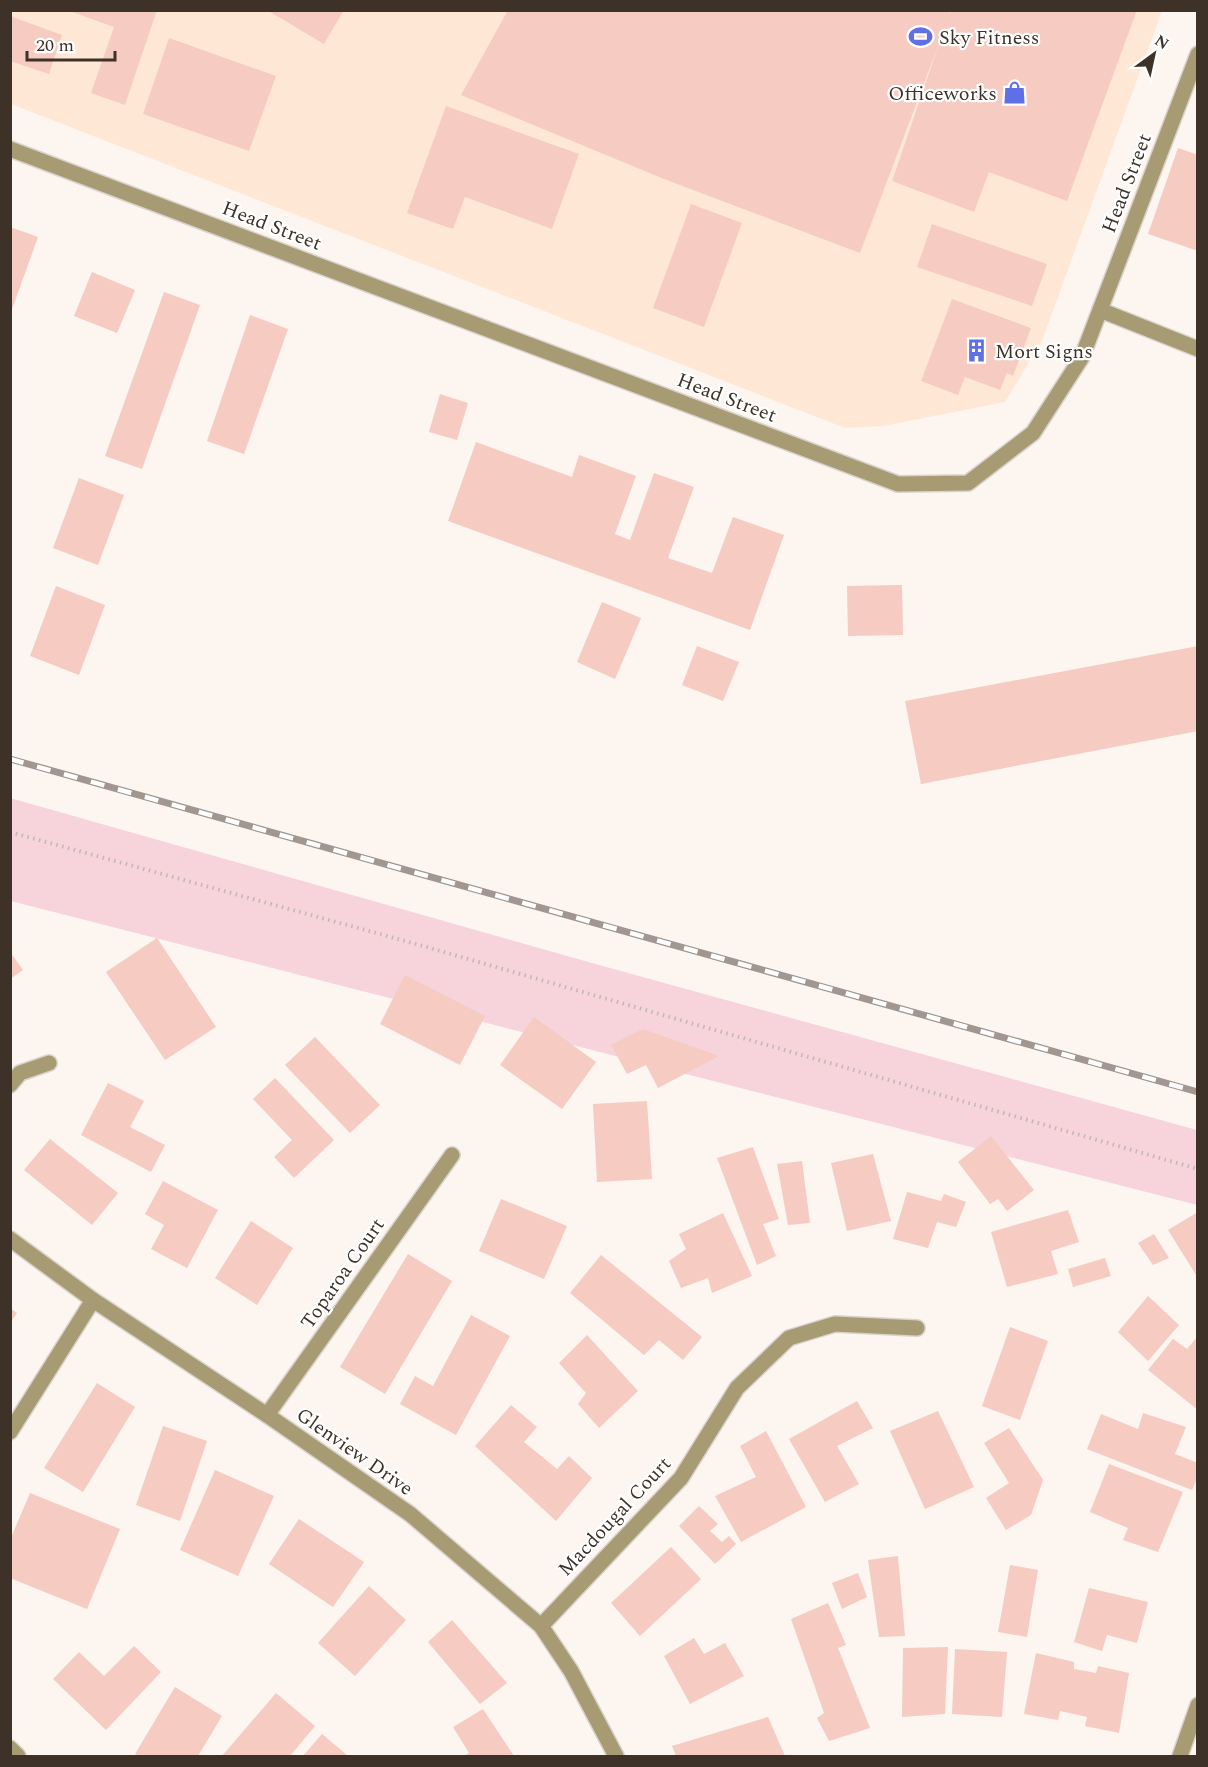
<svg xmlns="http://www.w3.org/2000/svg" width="1208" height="1767" viewBox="0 0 1208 1767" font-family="Spectral,serif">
<rect width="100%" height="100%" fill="#fcf5f0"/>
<!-- built -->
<polygon fill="#fee8d5" points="10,11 1162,11 1042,341 1005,402 883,426 845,428 11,104"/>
<!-- green -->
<polygon fill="#f7d3db" points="10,798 599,965 1197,1130 1197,1205 11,901"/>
<!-- building -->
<g fill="#f5cbc2">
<polygon points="157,10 125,105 91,93 114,27 67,10"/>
<polygon points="267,10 344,10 324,44"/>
<polygon points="508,10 944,10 950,13 951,10 1137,10 1067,201 989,172 974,212 892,181 940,41 860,253 664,179 461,95"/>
<polygon points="10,16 62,35 49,74 10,61"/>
<polygon points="169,38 276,76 249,151 143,114"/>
<polygon points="446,106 579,154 552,229 465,197 453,229 407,213"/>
<polygon points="1178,148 1198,155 1198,251 1148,234"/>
<polygon points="691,204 742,223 704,327 653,308"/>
<polygon points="932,224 1047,264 1032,306 917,267"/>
<polygon points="10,227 38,237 11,312 10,312"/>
<polygon points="92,272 135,290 117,333 74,316"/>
<polygon points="164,292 200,305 142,469 105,456"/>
<polygon points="952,299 1031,328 1013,376 1007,373 1000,390 965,377 958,395 921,381"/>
<polygon points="250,315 288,329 244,454 207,441"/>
<polygon points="440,394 468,403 457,440 429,432"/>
<polygon points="476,442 572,477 579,455 636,476 615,534 630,540 654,473 694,487 668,558 712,573 733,517 784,535 750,630 448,521"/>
<polygon points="79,478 124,495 98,565 53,548"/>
<polygon points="902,585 903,635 848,636 847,586"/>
<polygon points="56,586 105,605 79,675 30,656"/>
<polygon points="602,602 641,618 615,679 577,662"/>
<polygon points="697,646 739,662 723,701 682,685"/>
<polygon points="1198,646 1198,731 921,784 905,701"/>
<polygon points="157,938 216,1027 165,1060 106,972"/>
<polygon points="10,952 23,970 10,979"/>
<polygon points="405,975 485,1016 460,1065 380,1024"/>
<polygon points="534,1017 596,1062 562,1109 500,1065"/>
<polygon points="643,1029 719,1056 658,1088 646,1065 627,1074 611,1045"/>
<polygon points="315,1037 380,1105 350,1133 285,1065"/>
<polygon points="275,1078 334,1140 294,1178 274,1157 292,1140 253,1099"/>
<polygon points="108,1083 144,1101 130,1127 165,1145 151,1172 81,1135"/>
<polygon points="647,1101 652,1179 597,1182 593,1104"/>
<polygon points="991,1136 1034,1190 1007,1211 998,1199 990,1204 958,1162"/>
<polygon points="50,1139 118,1193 92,1225 24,1170"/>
<polygon points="753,1147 779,1219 763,1224 776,1256 757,1265 717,1158"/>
<polygon points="873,1154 891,1221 847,1231 831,1163"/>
<polygon points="802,1161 810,1223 788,1225 777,1164"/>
<polygon points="163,1181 218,1210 187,1268 151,1249 164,1225 145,1214"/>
<polygon points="907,1192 941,1201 944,1194 966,1202 956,1227 937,1222 928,1248 893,1239"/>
<polygon points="501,1199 567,1226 544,1279 479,1251"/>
<polygon points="1068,1210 1079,1242 1051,1251 1058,1274 1007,1287 991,1232"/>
<polygon points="1198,1212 1198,1278 1168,1230"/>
<polygon points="723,1213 752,1276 712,1293 708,1278 681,1288 669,1261 686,1249 679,1234"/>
<polygon points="251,1221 293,1248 257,1305 215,1278"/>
<polygon points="1154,1234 1169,1258 1153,1265 1138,1243"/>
<polygon points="408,1254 452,1281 385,1394 340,1367"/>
<polygon points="601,1255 702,1337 683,1360 659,1340 644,1355 570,1293"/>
<polygon points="1105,1258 1111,1276 1073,1287 1068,1269"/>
<polygon points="1148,1296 1179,1325 1148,1361 1118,1332"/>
<polygon points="10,1308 17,1313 10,1323"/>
<polygon points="471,1315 510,1336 456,1435 400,1404 415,1376 433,1386"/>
<polygon points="1010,1327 1048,1341 1020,1420 982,1406"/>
<polygon points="587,1335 638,1391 599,1428 578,1404 586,1393 559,1363"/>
<polygon points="1198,1336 1198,1410 1148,1370 1173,1339 1187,1349"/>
<polygon points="97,1383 135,1407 83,1492 44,1468"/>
<polygon points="857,1401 873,1428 837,1446 859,1484 825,1502 789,1439"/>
<polygon points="511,1405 537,1427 524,1442 557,1469 569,1456 592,1478 556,1521 475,1446"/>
<polygon points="938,1411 974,1487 925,1509 890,1431"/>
<polygon points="1143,1413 1186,1427 1175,1454 1198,1463 1198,1476 1192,1490 1087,1449 1101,1414 1138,1429"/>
<polygon points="163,1426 207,1441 180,1521 136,1505"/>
<polygon points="1009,1428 1043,1480 1031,1515 1006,1530 986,1498 1009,1483 984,1443"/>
<polygon points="766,1431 806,1507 741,1542 715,1496 756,1477 740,1446"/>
<polygon points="1109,1464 1183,1492 1158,1552 1123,1540 1128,1528 1090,1512"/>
<polygon points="215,1470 274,1496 238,1576 180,1550"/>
<polygon points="30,1493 120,1529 87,1609 10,1578 10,1540"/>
<polygon points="699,1506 718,1524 710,1531 722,1542 729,1536 736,1544 715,1564 679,1526"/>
<polygon points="299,1519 364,1562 333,1607 269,1564"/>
<polygon points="671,1547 701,1579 640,1636 611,1603"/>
<polygon points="898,1556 905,1636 879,1637 868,1560"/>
<polygon points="1010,1565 1038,1570 1027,1637 998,1632"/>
<polygon points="858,1573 867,1597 842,1609 832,1583"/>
<polygon points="369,1586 406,1620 355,1676 318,1643"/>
<polygon points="1089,1588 1148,1602 1137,1643 1107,1635 1102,1651 1074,1642"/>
<polygon points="828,1603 846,1645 838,1648 870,1728 829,1741 817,1718 824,1713 791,1619"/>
<polygon points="452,1620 507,1683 480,1704 428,1642"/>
<polygon points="694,1638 704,1654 725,1643 744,1676 690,1704 664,1656"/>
<polygon points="134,1646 161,1672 106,1730 53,1679 79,1652 104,1676"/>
<polygon points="948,1647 945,1714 902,1717 903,1648"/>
<polygon points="955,1649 1007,1652 1002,1717 952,1714"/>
<polygon points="1036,1653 1074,1662 1074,1669 1096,1673 1098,1666 1129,1673 1119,1733 1085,1726 1087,1717 1060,1711 1058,1720 1024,1714"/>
<polygon points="175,1687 222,1716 198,1756 140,1756 135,1754"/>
<polygon points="276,1693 315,1726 290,1756 222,1756"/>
<polygon points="483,1709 514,1756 464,1756 469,1753 453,1727"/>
<polygon points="768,1717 785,1756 676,1756 672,1746"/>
<polygon points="322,1734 348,1756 303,1756"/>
</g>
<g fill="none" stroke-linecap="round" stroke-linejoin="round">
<defs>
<g id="street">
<polyline points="10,149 898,484 968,483 1033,433 1082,357 1198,54"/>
<polyline points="1100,310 1198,349"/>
<polyline points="10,1085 20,1073 49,1063"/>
<polyline points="10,1239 93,1300 267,1415 410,1514 541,1626 571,1671 616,1756"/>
<polyline points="267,1415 452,1155"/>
<polyline points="10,1432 93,1300"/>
<polyline points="541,1626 681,1478 737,1388 789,1338 835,1324 917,1328"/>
<polyline points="10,1748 18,1756"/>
<polyline points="1180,1756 1198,1705"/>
</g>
</defs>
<!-- street casing -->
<use href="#street" stroke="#dad2cc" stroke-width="18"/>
<!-- path -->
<polyline stroke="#c1b9b2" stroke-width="4" stroke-dasharray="1.5 4.5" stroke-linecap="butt" points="10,832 416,944 1198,1169"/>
<!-- street -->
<use href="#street" stroke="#a79b74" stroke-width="15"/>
<defs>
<polyline id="rail" points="10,759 1198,1092"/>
</defs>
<!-- rail casing -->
<use href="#rail" stroke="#a19790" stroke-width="7"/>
<!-- rail -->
<use href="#rail" stroke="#fff" stroke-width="4.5" stroke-dasharray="14" stroke-linecap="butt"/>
</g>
<!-- icons -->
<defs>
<symbol id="stadium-bare" viewBox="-9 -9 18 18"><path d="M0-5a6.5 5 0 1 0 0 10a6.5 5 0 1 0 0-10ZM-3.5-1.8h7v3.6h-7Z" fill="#5f6fe6" stroke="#fff" stroke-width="2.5" paint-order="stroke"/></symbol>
<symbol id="shop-bare" viewBox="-9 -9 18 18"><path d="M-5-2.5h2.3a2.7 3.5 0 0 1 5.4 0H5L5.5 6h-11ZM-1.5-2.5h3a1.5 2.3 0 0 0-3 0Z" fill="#5f6fe6" stroke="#fff" stroke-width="2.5" paint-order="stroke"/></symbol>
<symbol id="building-bare" viewBox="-9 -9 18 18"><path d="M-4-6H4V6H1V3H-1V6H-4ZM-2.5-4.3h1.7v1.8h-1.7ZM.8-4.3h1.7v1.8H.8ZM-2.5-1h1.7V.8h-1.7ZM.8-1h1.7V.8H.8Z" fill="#5f6fe6" stroke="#fff" stroke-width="2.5" paint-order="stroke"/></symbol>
</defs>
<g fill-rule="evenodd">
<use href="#stadium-bare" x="904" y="20" width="33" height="33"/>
<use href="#shop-bare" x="998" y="76" width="33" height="33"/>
<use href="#building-bare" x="960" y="334" width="33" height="33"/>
</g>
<g text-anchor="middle" stroke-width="4.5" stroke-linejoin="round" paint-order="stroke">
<!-- poi labels -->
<g font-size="20" fill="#3e3228" stroke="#fff" text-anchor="start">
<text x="939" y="44">Sky Fitness</text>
<text x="997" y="100" text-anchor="end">Officeworks</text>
<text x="995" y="358">Mort Signs</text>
</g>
<!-- street labels -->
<g font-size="20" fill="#3e3228" stroke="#fff">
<text transform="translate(1126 183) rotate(-69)" y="7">Head Street</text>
<text transform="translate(272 225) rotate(21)" y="7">Head Street</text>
<text transform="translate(727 397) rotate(21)" y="7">Head Street</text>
<text transform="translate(342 1273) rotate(-55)" y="7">Toparoa Court</text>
<text transform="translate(355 1451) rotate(35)" y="7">Glenview Drive</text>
<text transform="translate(614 1516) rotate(-47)" y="7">Macdougal Court</text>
</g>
</g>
<!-- border -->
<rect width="1208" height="1767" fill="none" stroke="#3e3228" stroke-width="24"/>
<!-- north arrow -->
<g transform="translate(1154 54) rotate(33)" stroke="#ffffff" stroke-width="4.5" paint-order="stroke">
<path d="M0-4.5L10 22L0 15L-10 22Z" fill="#3e3228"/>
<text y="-9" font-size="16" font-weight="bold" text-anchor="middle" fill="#3e3228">N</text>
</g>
<!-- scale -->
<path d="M27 51v9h88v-9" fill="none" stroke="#3e3228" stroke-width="3"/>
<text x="36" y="51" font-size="18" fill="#3e3228" stroke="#ffffff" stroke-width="4.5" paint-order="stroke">20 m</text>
</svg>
